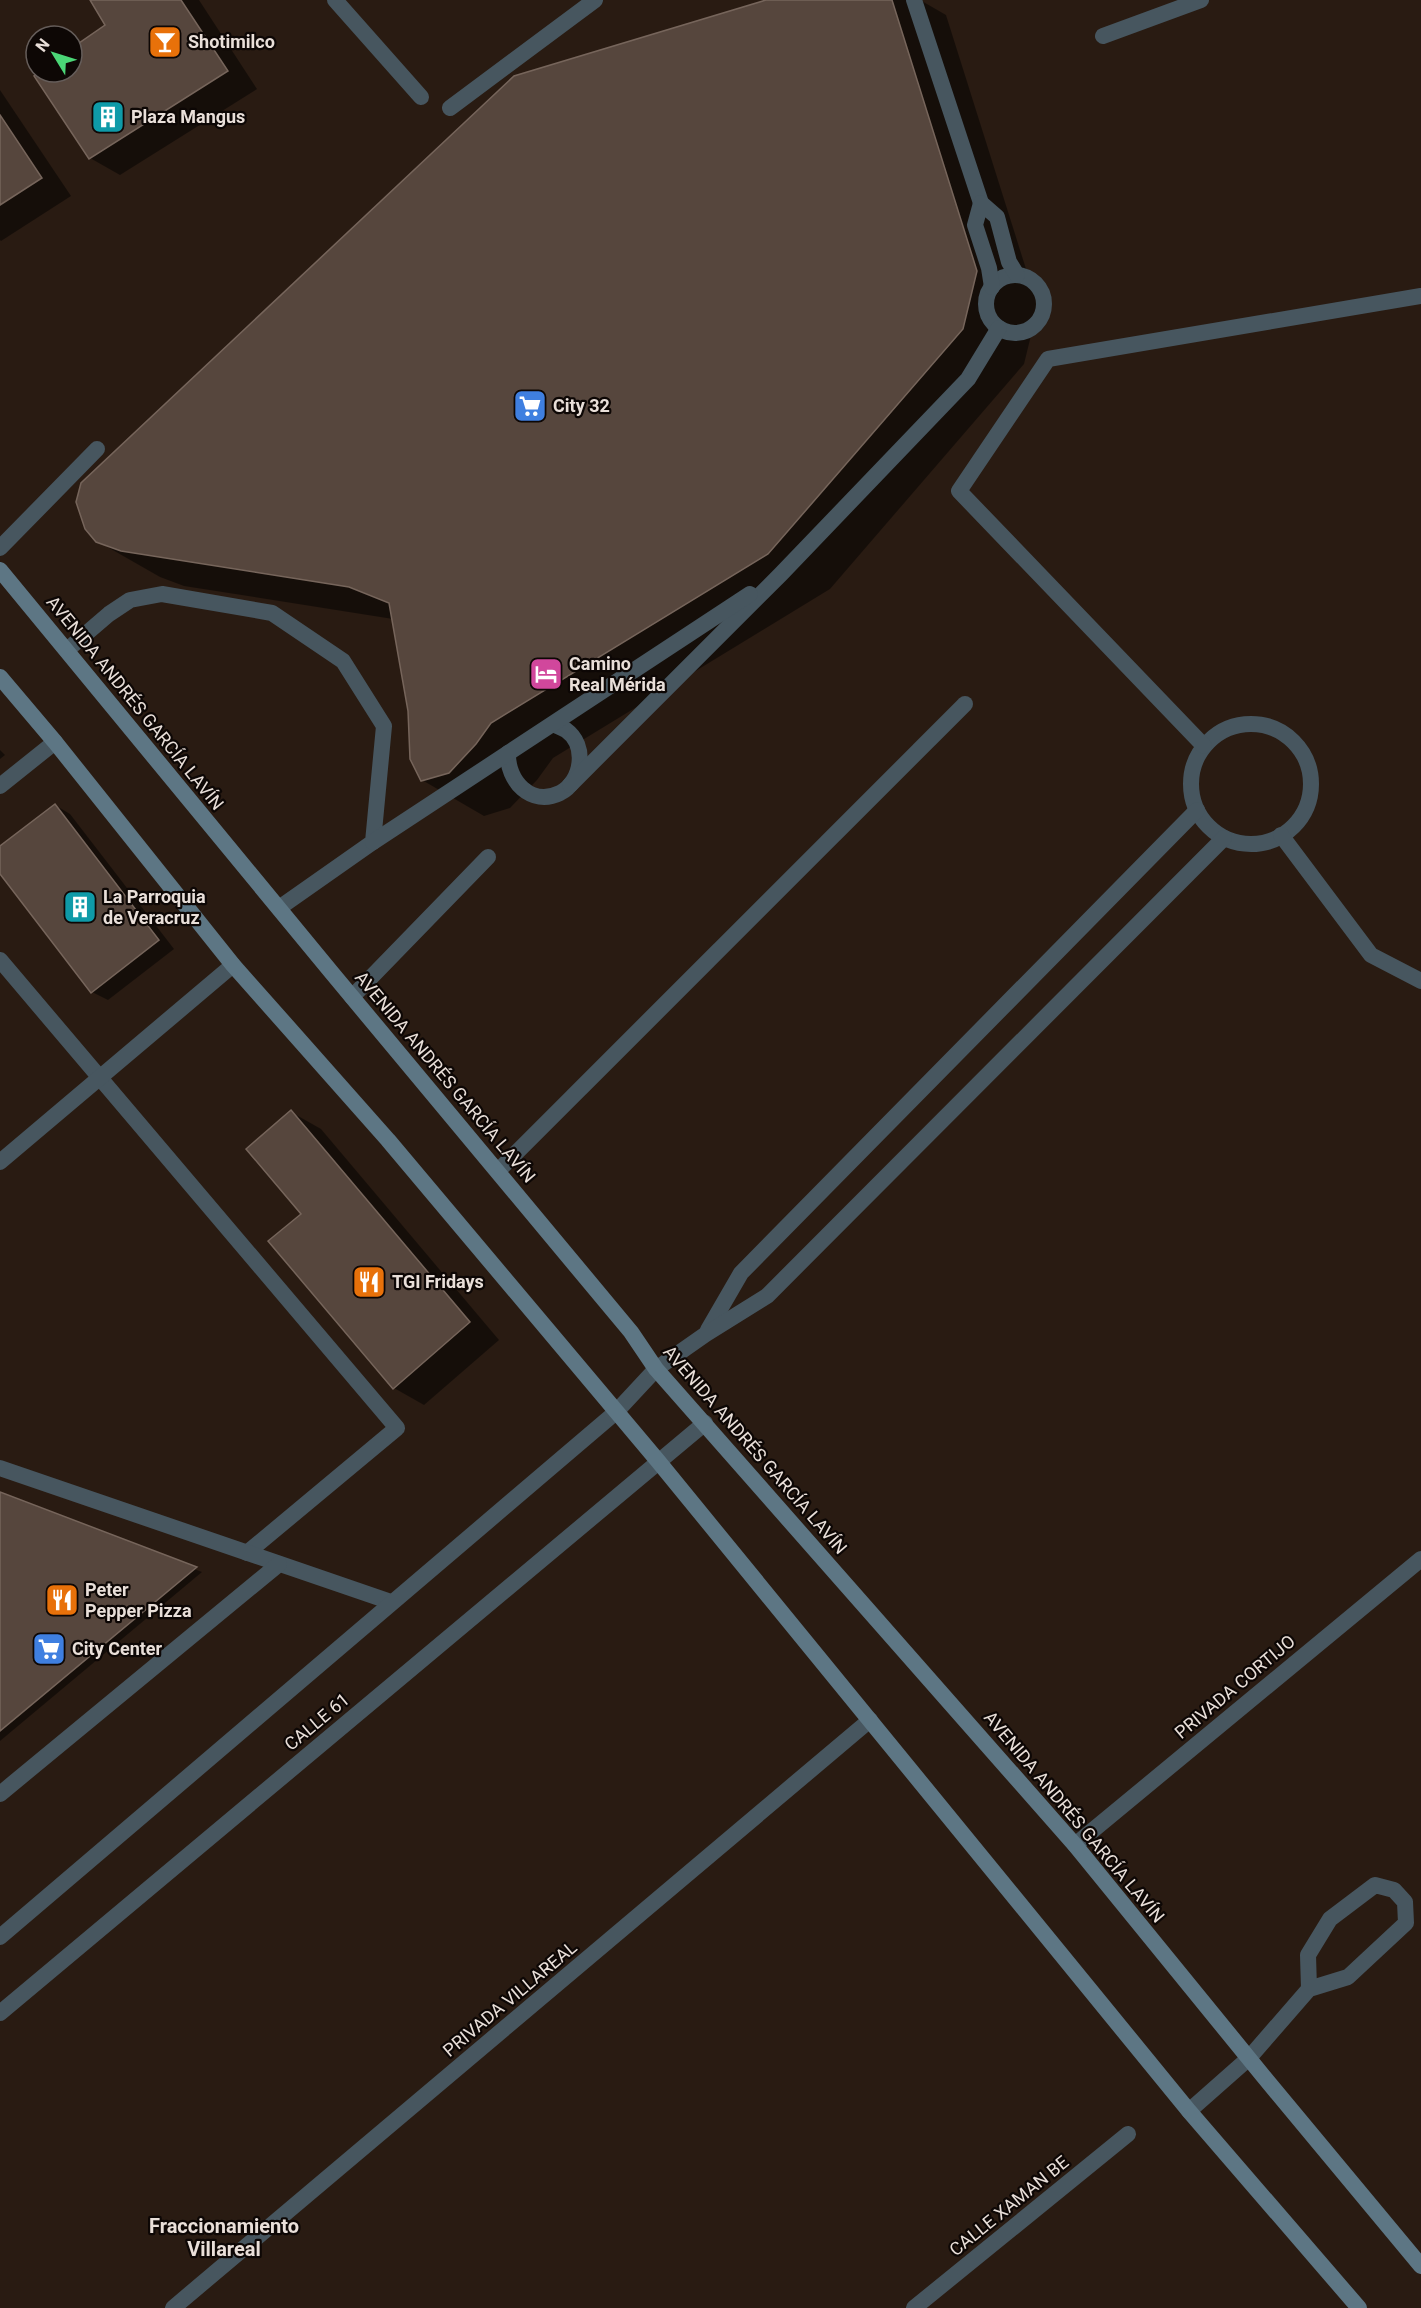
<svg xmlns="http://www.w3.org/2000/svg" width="1421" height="2308" viewBox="0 0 1421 2308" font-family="Roboto,sans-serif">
<rect width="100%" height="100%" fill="#291b12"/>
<!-- shadow -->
<g fill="#0007">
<polygon points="92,0 199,0 257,89 120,175 90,158 41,72 72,72 72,50 107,25"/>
<polygon points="769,0 920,0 946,15 1038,307 1024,364 830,589 553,758 537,780 510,808 484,816 422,780 393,619 184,586 160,577 97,541"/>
<polygon points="0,90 71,196 1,241 0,240"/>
<polygon points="0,750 5,755 0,759"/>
<polygon points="55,805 70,814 174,949 108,1000 92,992 0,871 0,848"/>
<polygon points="291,1112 321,1129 499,1340 424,1405 394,1388"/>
<polygon points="0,1494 202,1572 0,1741"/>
</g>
<!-- building -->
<g fill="#56463d" stroke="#76655b" stroke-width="1.5">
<polygon points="90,0 181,0 228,71 89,159 34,76 39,72 72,72 72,48 105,25"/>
<polygon points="766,0 892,0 977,271 963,329 768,554 491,723 476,744 449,773 421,781 410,759 408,711 389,603 349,587 121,551 96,542 85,529 76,502 81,483 514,76"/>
<polygon points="0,115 42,178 0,205"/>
<polygon points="55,804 159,940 91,993 0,874 0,846"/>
<polygon points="291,1110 470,1322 393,1389 268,1241 301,1214 246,1149"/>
<polygon points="0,1492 197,1567 0,1731"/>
</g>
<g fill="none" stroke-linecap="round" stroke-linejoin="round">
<!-- service -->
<g stroke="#47565f" stroke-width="16">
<polyline points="335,0 421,97"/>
<polyline points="914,0 981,203"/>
<polyline points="450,108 595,0"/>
<circle cx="1015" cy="304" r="29"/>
<polyline points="992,287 989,268 975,225 981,203 997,217 1009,262 1017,275"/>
<polyline points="0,548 97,449"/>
<polyline points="67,650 109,614 130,600 162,594 272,613 343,661 384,726 373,842 279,908"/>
<path d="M 508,753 C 507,781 531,807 560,793 C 583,781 587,745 566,730 C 562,728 557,726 553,724"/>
<polyline points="570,785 781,574 968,379 999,328"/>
<polyline points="0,786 55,742"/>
<polyline points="373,842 750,594"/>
<polyline points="0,960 397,1428 247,1553"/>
<polyline points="352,997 488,857"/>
<polyline points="0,1162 233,965"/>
<polyline points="0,1468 391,1602"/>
<polyline points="0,1794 279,1564"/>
<polyline points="1189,2111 1249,2058 1309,1989 1348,1977 1406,1923 1405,1902 1394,1890 1375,1885 1330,1919 1308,1955 1309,1989"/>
</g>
<!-- minor -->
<g stroke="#47565f" stroke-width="16">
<polyline points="1103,36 1201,0"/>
<circle cx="1251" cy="784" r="60"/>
<polyline points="1204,746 959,491 1048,359 1421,296"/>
<polyline points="1281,835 1371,955 1421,981"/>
<polyline points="498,1171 965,704"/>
<polyline points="708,1330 741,1273 1197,810"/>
<polyline points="656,1369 706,1334 767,1296 1224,838"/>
<polyline points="1075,1845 1421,1559"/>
<polyline points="173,2308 870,1720"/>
<polyline points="914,2308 1128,2134"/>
</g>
<!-- tertiary -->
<g stroke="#47565f" stroke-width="16">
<polyline points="0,1937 616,1412 656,1369"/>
<polyline points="0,2013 705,1423"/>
</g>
<!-- secondary -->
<g stroke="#5d7684" stroke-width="16">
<polyline points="0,570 332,973 631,1332 656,1369 1075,1845 1264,2077 1421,2266"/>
<polyline points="0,677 55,742 233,965 388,1140 658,1461 1189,2111 1359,2308"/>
</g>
</g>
<!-- icons -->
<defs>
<symbol id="bar-square" viewBox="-11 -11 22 22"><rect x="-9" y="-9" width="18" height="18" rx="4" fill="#e8710a" stroke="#0d0705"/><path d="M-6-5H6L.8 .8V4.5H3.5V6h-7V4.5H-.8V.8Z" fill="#fff"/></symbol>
<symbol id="building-square" viewBox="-11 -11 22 22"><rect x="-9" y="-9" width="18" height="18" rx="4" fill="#0f9aa8" stroke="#0d0705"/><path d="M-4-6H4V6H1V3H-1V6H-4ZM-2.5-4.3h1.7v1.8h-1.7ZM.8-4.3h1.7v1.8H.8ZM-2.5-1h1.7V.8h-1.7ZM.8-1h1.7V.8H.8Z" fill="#fff"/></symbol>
<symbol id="supermarket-square" viewBox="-11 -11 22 22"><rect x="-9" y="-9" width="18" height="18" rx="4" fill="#3f7fe0" stroke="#0d0705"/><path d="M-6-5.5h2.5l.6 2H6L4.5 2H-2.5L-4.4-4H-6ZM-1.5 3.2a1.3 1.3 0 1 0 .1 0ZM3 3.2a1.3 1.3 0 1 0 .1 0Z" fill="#fff"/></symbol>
<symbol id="hotel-square" viewBox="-11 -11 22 22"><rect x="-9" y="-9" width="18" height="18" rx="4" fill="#d1479c" stroke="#0d0705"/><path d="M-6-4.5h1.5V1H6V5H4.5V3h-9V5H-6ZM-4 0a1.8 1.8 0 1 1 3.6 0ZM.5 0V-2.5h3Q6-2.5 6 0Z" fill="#fff"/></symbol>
<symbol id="restaurant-square" viewBox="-11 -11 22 22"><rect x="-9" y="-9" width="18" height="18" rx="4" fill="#e8710a" stroke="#0d0705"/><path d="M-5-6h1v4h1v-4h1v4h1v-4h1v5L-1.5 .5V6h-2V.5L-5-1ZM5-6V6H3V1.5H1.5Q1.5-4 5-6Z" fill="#fff"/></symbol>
</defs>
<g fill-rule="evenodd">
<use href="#bar-square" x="146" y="23" width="38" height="38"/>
<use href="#building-square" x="89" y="98" width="38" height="38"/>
<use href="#supermarket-square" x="511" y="387" width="38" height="38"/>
<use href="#hotel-square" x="527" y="655" width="38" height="38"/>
<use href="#building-square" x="61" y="888" width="38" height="38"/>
<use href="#restaurant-square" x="350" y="1263" width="38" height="38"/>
<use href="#restaurant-square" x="43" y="1581" width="38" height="38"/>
<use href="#supermarket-square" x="30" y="1630" width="38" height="38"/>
</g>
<g text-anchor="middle" stroke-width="4.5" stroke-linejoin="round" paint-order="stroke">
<!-- poi labels -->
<g font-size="18" font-weight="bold" fill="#e9dfd9" stroke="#0d0705" text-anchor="start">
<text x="188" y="48">Shotimilco</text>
<text x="131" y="123">Plaza Mangus</text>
<text x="553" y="412">City 32</text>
<text x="569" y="670">Camino<tspan x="569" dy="21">Real Mérida</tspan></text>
<text x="103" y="903">La Parroquia<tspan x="103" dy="21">de Veracruz</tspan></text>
<text x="392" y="1288">TGI Fridays</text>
<text x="85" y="1596">Peter<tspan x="85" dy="21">Pepper Pizza</tspan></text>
<text x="72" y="1655">City Center</text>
</g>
<!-- street labels -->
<g font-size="18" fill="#e9dfd9" stroke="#0d0705">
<text transform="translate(135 703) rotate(51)" y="6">AVENIDA ANDRÉS GARCÍA LAVÍN</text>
<text transform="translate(445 1077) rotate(50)" y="6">AVENIDA ANDRÉS GARCÍA LAVÍN</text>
<text transform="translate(755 1450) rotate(49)" y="6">AVENIDA ANDRÉS GARCÍA LAVÍN</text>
<text transform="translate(1235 1687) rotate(-40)" y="6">PRIVADA CORTIJO</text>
<text transform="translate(317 1722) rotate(-40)" y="6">CALLE 61</text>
<text transform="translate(1074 1817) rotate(50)" y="6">AVENIDA ANDRÉS GARCÍA LAVÍN</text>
<text transform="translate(510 1999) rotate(-40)" y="6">PRIVADA VILLAREAL</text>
<text transform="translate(1009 2206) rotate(-39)" y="6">CALLE XAMAN BE</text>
</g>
<!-- neighbourhood labels -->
<g font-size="20" font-weight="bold" fill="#e9dfd9" stroke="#0d0705">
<text x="224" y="2233">Fraccionamiento<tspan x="224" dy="23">Villareal</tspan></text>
</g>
</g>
<!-- north arrow -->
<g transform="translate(54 54) rotate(308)"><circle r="28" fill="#0d0705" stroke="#655d5a" stroke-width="1.5"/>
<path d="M0-4.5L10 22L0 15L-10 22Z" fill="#4bd677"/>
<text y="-9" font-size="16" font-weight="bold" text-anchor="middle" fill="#e9dfd9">N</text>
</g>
</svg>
